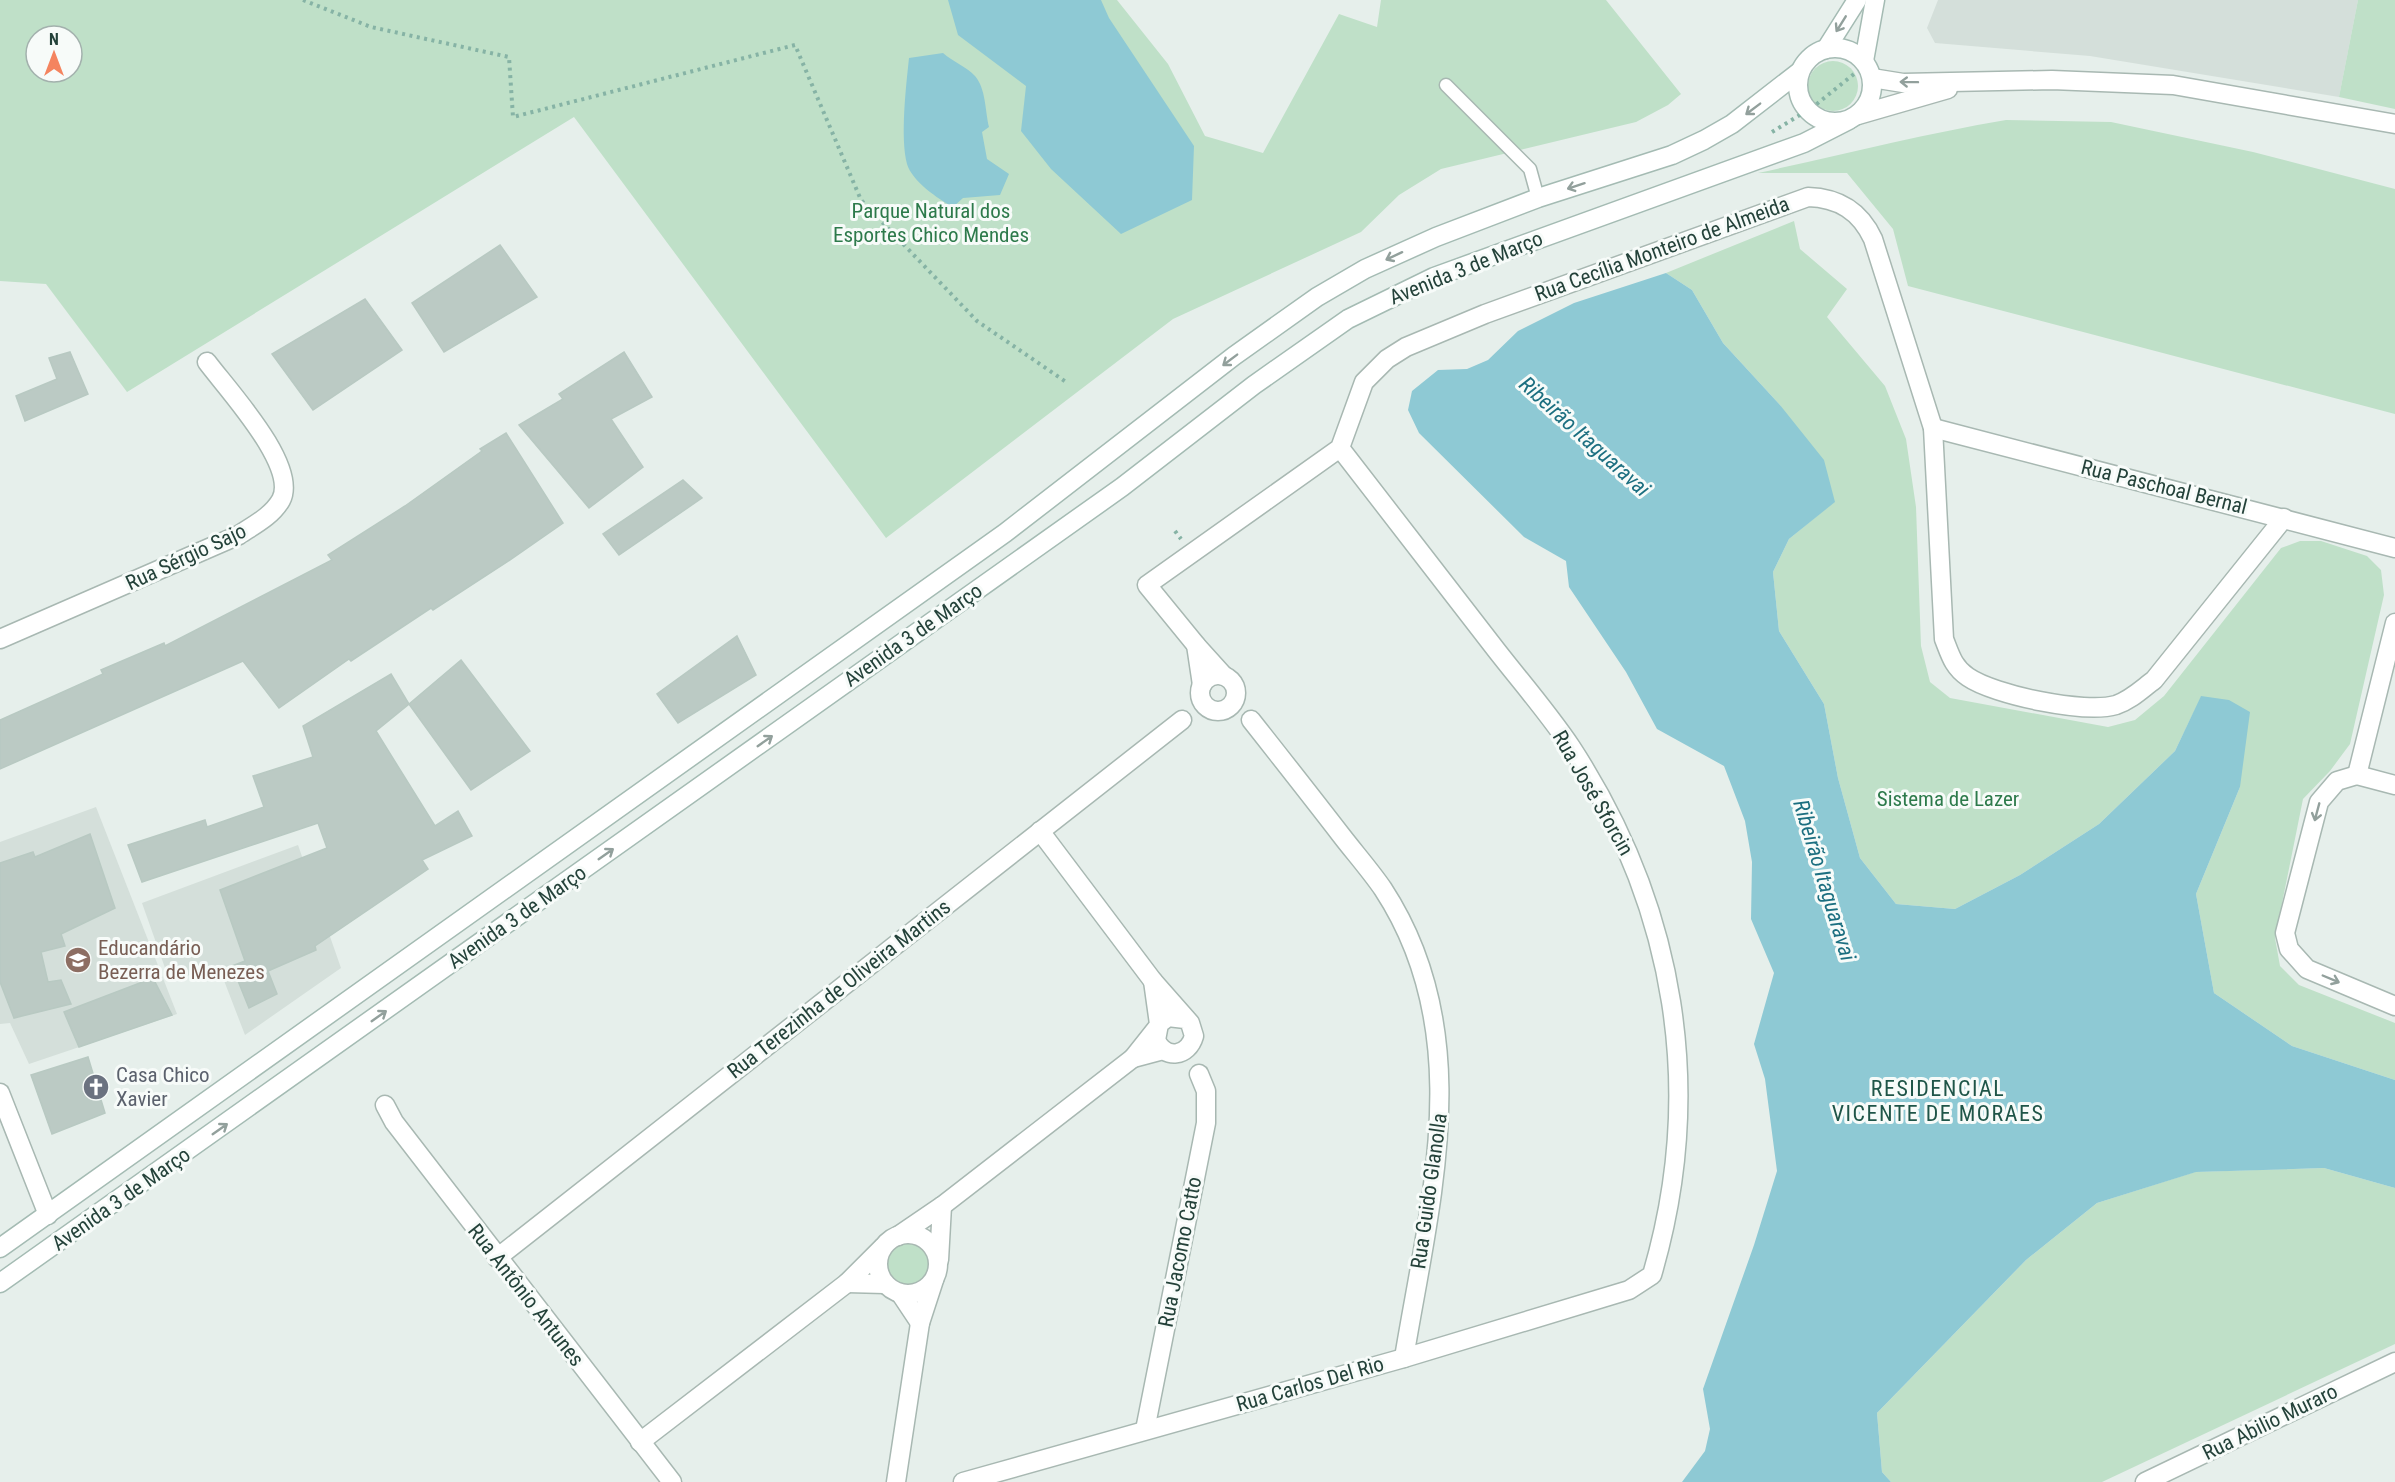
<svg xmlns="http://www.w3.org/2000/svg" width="2395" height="1482" viewBox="0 0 2395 1482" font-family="'Roboto Condensed',sans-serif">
<rect width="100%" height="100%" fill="#e6efeb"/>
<!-- built -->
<g fill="#d4dfda">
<polygon points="1938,0 2358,0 2339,97 2090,56 1935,43 1927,28"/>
<polygon points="96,807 177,1014 29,1064 10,1023 0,1024 0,842"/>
<polygon points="298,845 341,968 245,1035 218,965 170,982 142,903"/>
</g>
<!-- green -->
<g fill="#bfe0c8" fill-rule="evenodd">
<path d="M 0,0 L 1117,0 L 1168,64 L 1205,136 L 1263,153 L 1339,14 L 1377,27 L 1381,0 L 1606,0 L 1681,94 L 1668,105 L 1636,122 L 1441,169 L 1399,195 L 1361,232 L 1173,319 L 886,538 L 574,117 L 127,392 L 46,284 L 0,281 ZM 36,36 L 72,36 L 72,72 L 36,72 Z"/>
<polygon points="2358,0 2395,0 2395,109 2339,97"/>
<circle cx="1833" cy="86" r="25"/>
<path d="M 2006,120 L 2111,122 L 2253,152 L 2395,189 L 2395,414 L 1908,286 L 1893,229 L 1847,173 L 1758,173 C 1841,155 1923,134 2006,120 Z"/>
<polygon points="1794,221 1800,249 1847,289 1827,317 1885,386 1906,439 1916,507 1921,646 1930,682 1950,698 2108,727 2135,720 2164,696 2281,548 2300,541 2321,541 2367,556 2381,570 2384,595 2350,744 2330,771 2303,799 2275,938 2280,966 2299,985 2395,1023 2395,1080 2292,1046 2214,993 2196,894 2240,787 2201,697 2175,751 2099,824 2020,875 1955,909 1896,904 1860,858 1838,778 1824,704 1779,631 1773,572 1789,539 1834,502 1780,405 1723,343 1692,290 1666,273"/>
<polygon points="2324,1168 2395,1188 2395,1344 2102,1482 1891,1482 1882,1472 1877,1413 2026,1260 2097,1203 2195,1172"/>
<circle cx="908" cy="1264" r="24"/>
</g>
<!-- water -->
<g fill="#8ec9d4">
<polygon points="948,0 1101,0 1109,18 1194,146 1192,200 1121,234 1051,169 1021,131 1026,86 958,35"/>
<path d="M 943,53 C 952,61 967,67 975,76 C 986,89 985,110 989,127 L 982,132 L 987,159 L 1009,174 L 1000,195 L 963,198 L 953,207 C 938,199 912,181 907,164 C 900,138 906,86 909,58 Z"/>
<polygon points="1666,273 1692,290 1723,343 1780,405 1824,460 1835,502 1789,539 1773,572 1779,631 1824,704 1838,778 1860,858 1896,904 1955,909 2020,875 2099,824 2175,751 2201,696 2229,700 2250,712 2240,787 2196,894 2214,993 2292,1046 2395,1080 2395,1188 2324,1168 2196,1172 2097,1203 2026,1260 1877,1413 1882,1472 1891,1482 1682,1482 1705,1451 1710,1429 1703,1389 1754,1245 1777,1171 1765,1079 1754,1044 1774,973 1751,919 1752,862 1745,821 1724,766 1657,729 1626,672 1569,587 1566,561 1524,537 1419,433 1408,410 1412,391 1438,370 1467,369 1488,360 1518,331 1574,303"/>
</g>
<!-- building -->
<g fill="#bbcac4" stroke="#b8c9c2" stroke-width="1.5">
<polygon points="500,245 537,297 444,352 412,303"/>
<polygon points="365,299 402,350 313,410 272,354"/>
<polygon points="70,352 88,394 25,421 16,396 57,379 49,358"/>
<polygon points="624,352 652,397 611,419 643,467 589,508 519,425 563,399 559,394"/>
<polygon points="506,433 563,523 507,562 433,610 431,608 351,661 349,659 279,708 243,661 0,769 0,720 103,674 101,670 164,643 165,646 332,560 328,555 405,506 482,451 480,449"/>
<polygon points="683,480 702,498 619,555 603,534"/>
<polygon points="737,636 756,675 678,723 657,694"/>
<polygon points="461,660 530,751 471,790 409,704"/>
<polygon points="391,674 409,704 376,731 435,826 458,811 472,836 422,860 428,869 315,946 316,950 268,971 277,994 249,1008 232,966 245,961 220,890 327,848 318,823 142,882 128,845 205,820 207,827 264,807 253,776 313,757 303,726"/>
<polygon points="90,834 115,908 61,934 65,946 41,952 48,982 61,980 71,1004 14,1018 0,982 0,863 33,852 35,857"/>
<polygon points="153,978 172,1015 79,1047 64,1012"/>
<polygon points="88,1057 105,1113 52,1134 31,1075"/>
</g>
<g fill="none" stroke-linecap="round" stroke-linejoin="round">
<defs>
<polyline id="service" points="1446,85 1530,169 1538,198"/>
<g id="minor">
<polyline points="1933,428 2395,548"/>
<path d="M 0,639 L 239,535 C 254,525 272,516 281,500 C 299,466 227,389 207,362"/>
<path d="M 1196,645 L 1147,585 L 1340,448 L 1364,382 L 1387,359 L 1406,347 L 1485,314 L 1808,197 C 1839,198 1860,211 1873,239 L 1933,428 L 1944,639 C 1950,654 1953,667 1968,677 C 1994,695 2085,714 2116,705 C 2131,700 2142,689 2154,680 L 2284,518"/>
<circle cx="1218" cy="693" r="18"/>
<polyline points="1202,685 1196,645 1224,676"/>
<path d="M 1251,720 C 1281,758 1311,796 1341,835 C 1354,852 1370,870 1383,889 C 1478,1034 1430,1200 1404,1358"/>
<polyline points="2357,775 2337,781 2319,802 2285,933 2289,949 2307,969 2395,1006"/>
<polyline points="2357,775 2395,623"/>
<polyline points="2357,775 2395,785"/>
<polyline points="1040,831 1153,981"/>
<path d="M 1159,1024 L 1153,981 L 1190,1023 L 1194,1036 C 1188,1057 1165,1060 1156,1040 L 1159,1024 L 1168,1017 L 1185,1019"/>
<polyline points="1156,1029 1133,1058 1163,1050"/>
<polyline points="0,1093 48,1215"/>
<polyline points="385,1105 394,1122 672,1482"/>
<polyline points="942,1206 1133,1058"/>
<circle cx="908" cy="1264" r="30"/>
<polyline points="898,1236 942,1206 939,1260"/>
<polyline points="883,1247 847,1283 885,1284"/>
<polyline points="497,1258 1182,720"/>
<polyline points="900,1293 920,1323 934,1280"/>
<polyline points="1145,1430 1206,1123 1206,1091 1199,1074"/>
<polyline points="640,1442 847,1283"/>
<polyline points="896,1482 920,1323"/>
<path d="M 963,1482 L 1404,1358 L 1629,1290 L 1652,1275 C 1706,1091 1676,908 1571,747 C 1549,714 1522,683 1497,651 C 1445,583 1392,516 1340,448"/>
<polyline points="2145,1482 2395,1362"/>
</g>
<g id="tertiary">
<polyline points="1872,78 1903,83 2052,80 2173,85 2395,124"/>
<polyline points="1858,115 1948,89"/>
</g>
<g id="secondary">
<circle cx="1835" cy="85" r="37"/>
<polyline points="1826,49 1857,0"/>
<polyline points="1864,61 1875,0"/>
<polyline points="0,1248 1005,533 1234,356 1317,297 1365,269 1436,237 1538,198 1672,155 1704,140 1732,124 1799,72"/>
<polyline points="0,1283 1122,487 1254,385 1348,319 1434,277 1804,143 1849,120"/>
</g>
</defs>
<!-- service casing -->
<use href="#service" stroke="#a8b8b2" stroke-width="15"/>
<!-- minor casing -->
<use href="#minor" stroke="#a8b8b2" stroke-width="21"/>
<!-- tertiary casing -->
<use href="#tertiary" stroke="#a8b8b2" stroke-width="21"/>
<!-- secondary casing -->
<use href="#secondary" stroke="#a4bbb3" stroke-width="21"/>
<!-- path -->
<g stroke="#86b3a5" stroke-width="4" stroke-dasharray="3 4.5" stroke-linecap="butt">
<polyline points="303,0 371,27 509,57 513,117 795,45 861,200 977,321 1066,382"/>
<polyline points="1772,132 1813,107 1854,74"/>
<polyline points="1175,531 1181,539"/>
</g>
<!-- service -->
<use href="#service" stroke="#fff" stroke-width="12"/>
<!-- minor -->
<use href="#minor" stroke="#fff" stroke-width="18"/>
<!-- tertiary -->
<use href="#tertiary" stroke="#fff" stroke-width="18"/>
<!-- secondary -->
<use href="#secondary" stroke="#fff" stroke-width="18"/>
</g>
<!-- one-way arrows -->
<defs><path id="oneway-shaft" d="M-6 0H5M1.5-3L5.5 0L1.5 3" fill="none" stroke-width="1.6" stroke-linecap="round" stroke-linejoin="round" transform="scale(1.5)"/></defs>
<g stroke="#92a09c">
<use href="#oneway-shaft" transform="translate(1841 24) rotate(122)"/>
<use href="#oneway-shaft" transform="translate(1909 82) rotate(-179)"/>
<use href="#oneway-shaft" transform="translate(1753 109) rotate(143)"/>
<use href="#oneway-shaft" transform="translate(1576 186) rotate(162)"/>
<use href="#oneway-shaft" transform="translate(1394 256) rotate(155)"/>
<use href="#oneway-shaft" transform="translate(1230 360) rotate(143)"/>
<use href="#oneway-shaft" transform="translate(765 741) rotate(-35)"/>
<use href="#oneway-shaft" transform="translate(2317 812) rotate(105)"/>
<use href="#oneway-shaft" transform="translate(606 854) rotate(-35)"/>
<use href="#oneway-shaft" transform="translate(2331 979) rotate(23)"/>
<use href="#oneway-shaft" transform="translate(379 1016) rotate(-35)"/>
<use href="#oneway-shaft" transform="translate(220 1129) rotate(-35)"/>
</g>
<!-- icons -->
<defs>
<symbol id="school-disc" viewBox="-11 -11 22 22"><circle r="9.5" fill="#8d6e63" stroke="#f7fbf9"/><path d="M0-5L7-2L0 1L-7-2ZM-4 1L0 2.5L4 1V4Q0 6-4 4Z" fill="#fff"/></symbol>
<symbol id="church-disc" viewBox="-11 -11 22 22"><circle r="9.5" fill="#6b7280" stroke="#f7fbf9"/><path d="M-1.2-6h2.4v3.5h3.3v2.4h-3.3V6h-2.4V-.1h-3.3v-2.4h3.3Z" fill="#fff"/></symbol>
</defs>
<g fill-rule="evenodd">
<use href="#school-disc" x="63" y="945" width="30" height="30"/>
<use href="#church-disc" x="81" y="1072" width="30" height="30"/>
</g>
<g text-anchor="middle" stroke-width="6" stroke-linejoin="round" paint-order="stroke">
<!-- park labels -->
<g font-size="21" fill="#2d7a4b" stroke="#f7fbf9">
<text x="931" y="218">Parque Natural dos<tspan x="931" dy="24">Esportes Chico Mendes</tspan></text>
<text x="1948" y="806">Sistema de Lazer</text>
</g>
<!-- street labels -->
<g font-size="21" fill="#24423a" stroke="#f7fbf9">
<text transform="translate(1662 249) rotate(-20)" y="7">Rua Cecília Monteiro de Almeida</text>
<text transform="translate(1466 268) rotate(-22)" y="7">Avenida 3 de Março</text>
<text transform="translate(2164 487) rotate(14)" y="7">Rua Paschoal Bernal</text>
<text transform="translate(186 557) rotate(-25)" y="7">Rua Sérgio Sajo</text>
<text transform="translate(913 635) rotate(-35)" y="7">Avenida 3 de Março</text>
<text transform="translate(1593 793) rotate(60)" y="7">Rua José Sforcin</text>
<text transform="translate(517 917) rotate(-35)" y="7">Avenida 3 de Março</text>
<text transform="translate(839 989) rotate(-38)" y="7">Rua Terezinha de Oliveira Martins</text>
<text transform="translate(1429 1191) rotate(-82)" y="7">Rua Guido Glanolla</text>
<text transform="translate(121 1199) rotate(-35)" y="7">Avenida 3 de Março</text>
<text transform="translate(1180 1252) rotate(-79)" y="7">Rua Jacomo Catto</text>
<text transform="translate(526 1295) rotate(52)" y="7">Rua Antônio Antunes</text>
<text transform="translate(1310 1384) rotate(-16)" y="7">Rua Carlos Del Rio</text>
<text transform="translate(2270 1422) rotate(-26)" y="7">Rua Abilio Muraro</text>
</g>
<!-- education labels -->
<g font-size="21" fill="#785e54" stroke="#f7fbf9" text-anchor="start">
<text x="98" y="955">Educandário<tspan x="98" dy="24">Bezerra de Menezes</tspan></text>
</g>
<!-- worship labels -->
<g font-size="21" fill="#5b616d" stroke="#f7fbf9" text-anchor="start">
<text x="116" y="1082">Casa Chico<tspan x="116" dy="24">Xavier</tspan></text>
</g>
<!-- water labels -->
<g font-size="22" font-style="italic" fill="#1c6f80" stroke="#f7fbf9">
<text transform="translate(1585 436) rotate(42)" y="8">Ribeirão Itaguaravai</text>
<text transform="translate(1825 880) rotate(73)" y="8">Ribeirão Itaguaravai</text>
</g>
<!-- neighbourhood labels -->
<g font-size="22" letter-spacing="1.5" fill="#1f5548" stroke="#f7fbf9">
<text x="1938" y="1096">RESIDENCIAL<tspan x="1938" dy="25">VICENTE DE MORAES</tspan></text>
</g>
</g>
<!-- north arrow -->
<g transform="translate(54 54)"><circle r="28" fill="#f7fbf9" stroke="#a3b1ad" stroke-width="1.5"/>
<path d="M0-4.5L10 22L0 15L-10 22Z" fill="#f4845f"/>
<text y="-9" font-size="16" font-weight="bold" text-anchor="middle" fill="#24423a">N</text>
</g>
</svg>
